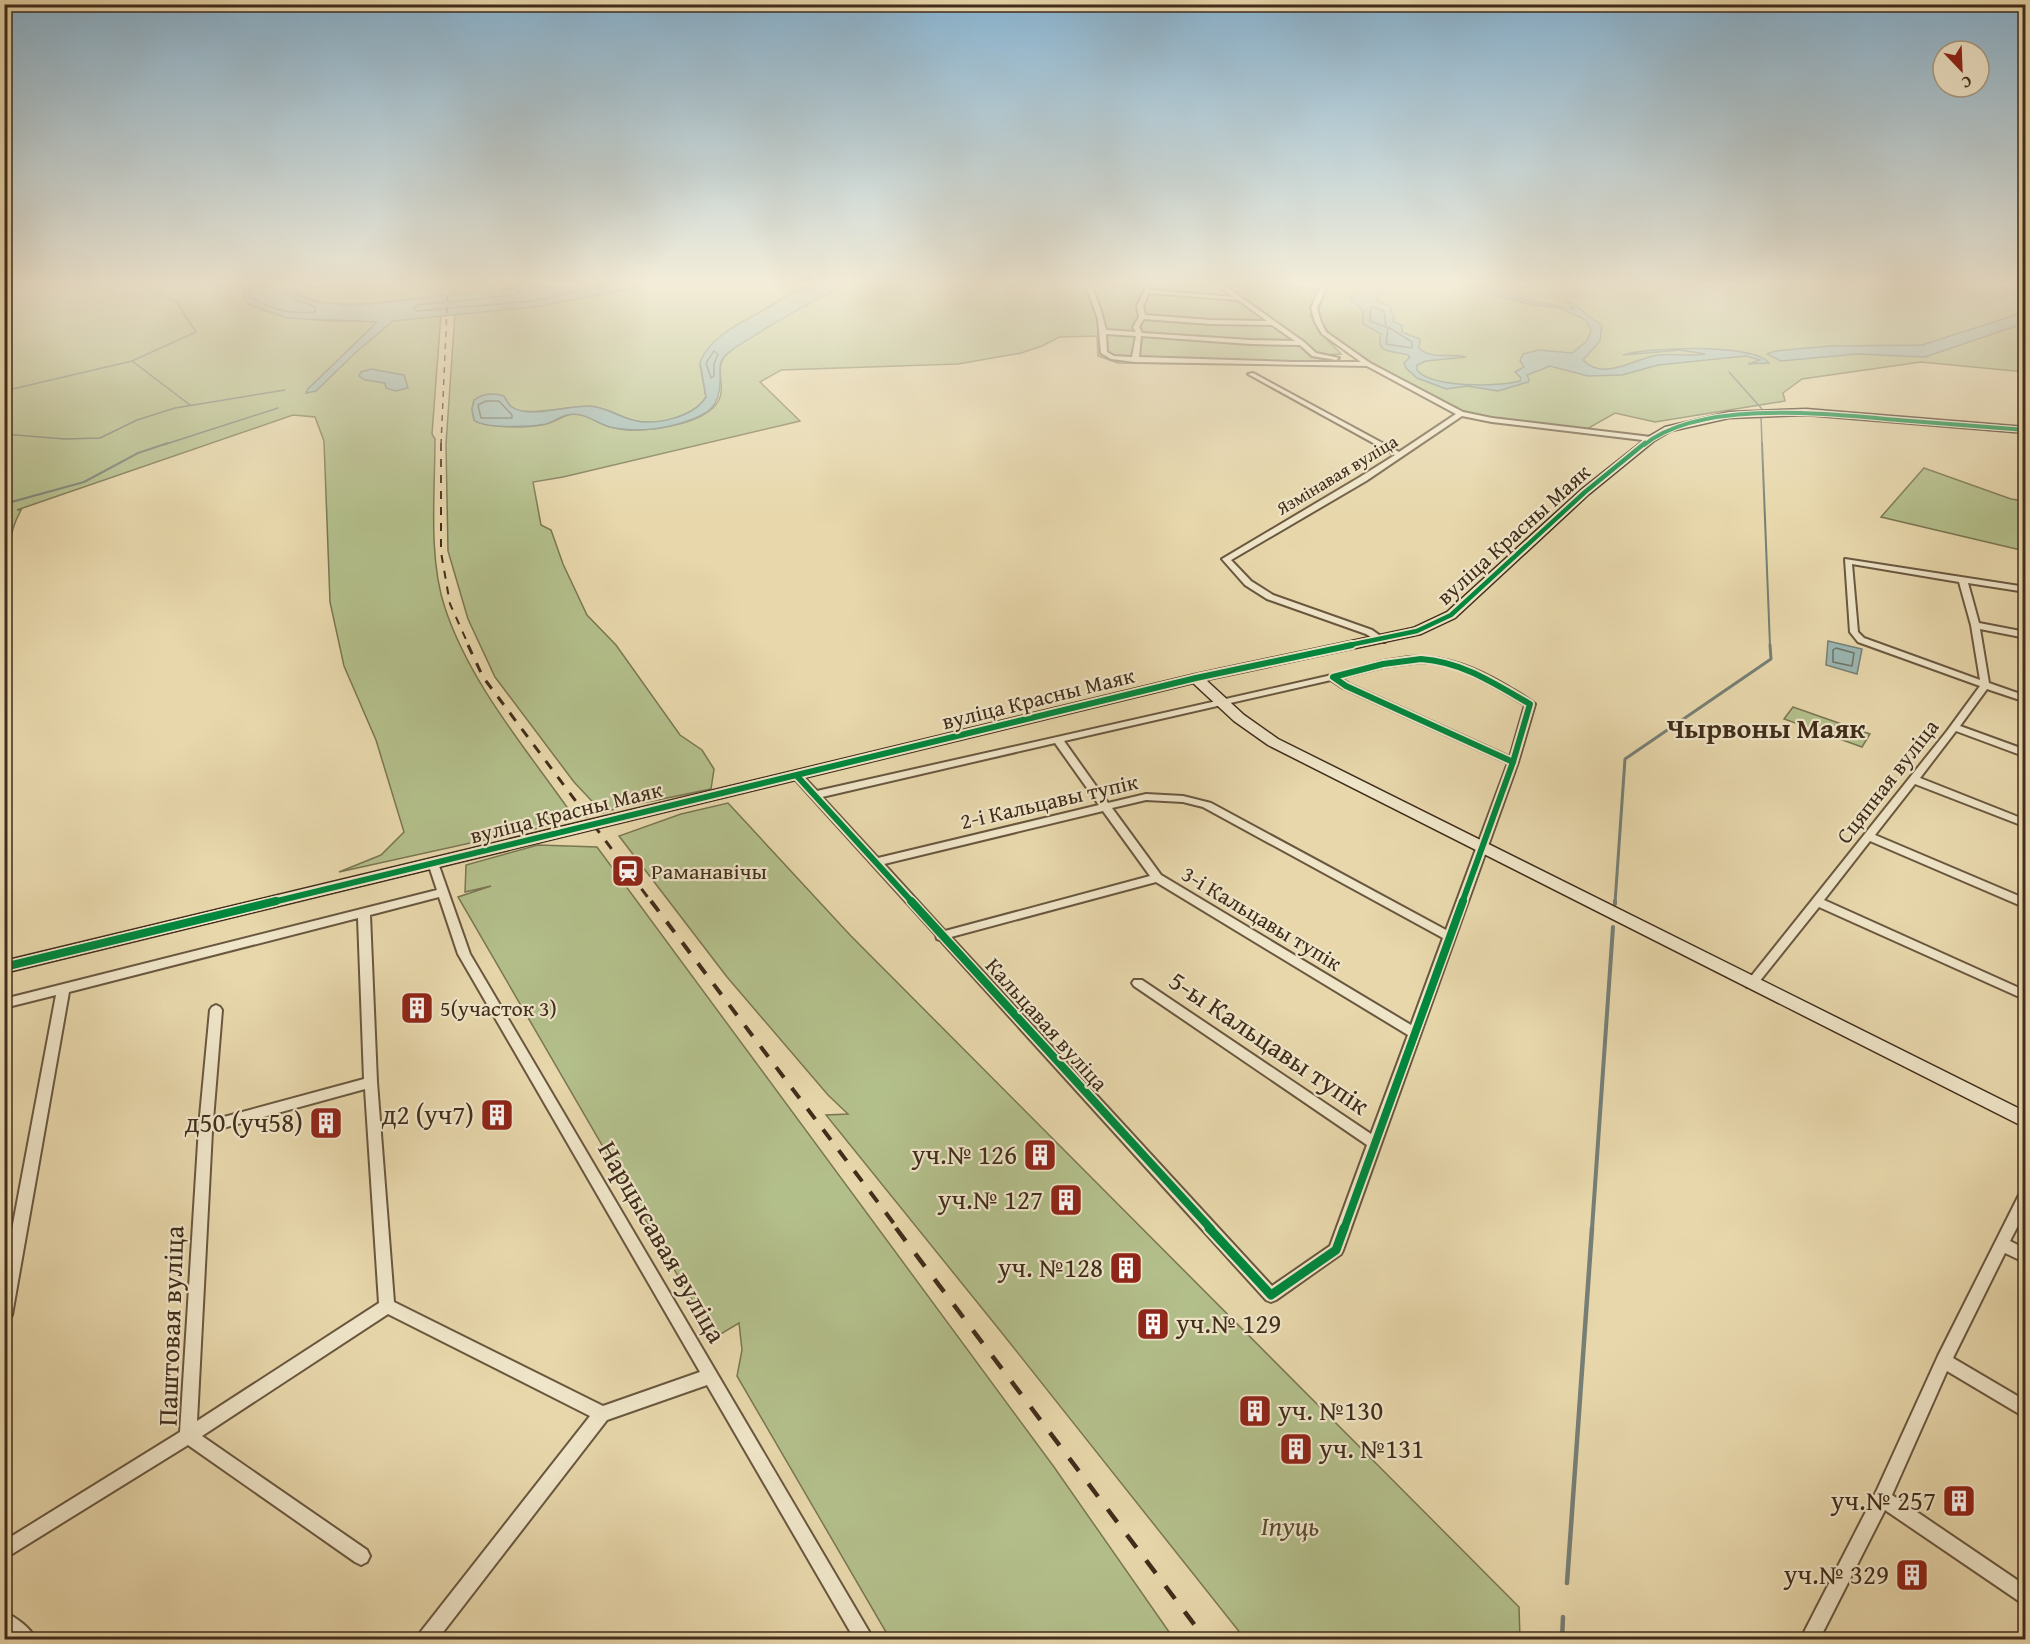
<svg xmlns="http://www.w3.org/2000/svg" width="2030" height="1644" viewBox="0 0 2030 1644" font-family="'Gentium Book Plus',serif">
<rect width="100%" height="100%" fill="#e7d7ab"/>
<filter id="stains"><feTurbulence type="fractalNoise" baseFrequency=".00333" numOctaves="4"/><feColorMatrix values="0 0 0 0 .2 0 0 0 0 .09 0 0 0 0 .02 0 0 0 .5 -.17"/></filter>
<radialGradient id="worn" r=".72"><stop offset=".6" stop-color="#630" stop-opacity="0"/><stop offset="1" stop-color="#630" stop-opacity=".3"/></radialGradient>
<!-- green -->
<g fill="#b3bf8b" stroke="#7a7653" stroke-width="1.5">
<path d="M 5,286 L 245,286 L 244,294 L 247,303 C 295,329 387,321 441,314 L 432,434 L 435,439 C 435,492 428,558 445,608 C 470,683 524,746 569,810 L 547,826 L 339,872 L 381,855 L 404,832 L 376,740 L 344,666 L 330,602 L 324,441 L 315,417 L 293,415 L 17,510 L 21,510 C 14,523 8,539 11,554 L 5,556 Z"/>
<path d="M 291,286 L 444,286 L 443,295 C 411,300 311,319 291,286 Z"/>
<polygon points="451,286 564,286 451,294"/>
<path d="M 646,286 L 809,286 L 789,294 L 729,331 L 700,365 L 706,397 C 693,418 652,428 629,419 C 617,415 607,408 594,407 C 569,405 544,414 519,411 L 511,407 L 505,398 L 485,395 L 474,400 L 472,409 L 474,420 C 487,429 531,428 546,424 C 555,422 562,416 572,414 C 586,413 597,423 610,427 C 629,432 651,430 669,426 C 687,423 718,414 721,393 C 723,380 715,365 727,354 C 758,326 803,307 840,286 L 1293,286 L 1320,289 L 1310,315 L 1318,330 L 1341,354 L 1324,355 L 1327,365 L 1118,363 L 1098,356 L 1097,336 L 1059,337 L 1042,346 L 1021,353 L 958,364 L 781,370 L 760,382 L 800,421 L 563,477 L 533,482 L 541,525 L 551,530 L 563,564 L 587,615 L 616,645 L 680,735 L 702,750 L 714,769 L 711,789 L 618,808 L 603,813 L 574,782 L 495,677 L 468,619 L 448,551 L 446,444 L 455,313 L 533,307 Z"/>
<polygon points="1328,286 2025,286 2025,372 1921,362 1802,379 1783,393 1785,401 1655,422 1615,413 1587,429 1487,418 1457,409 1375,366 1330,334 1321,322 1318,311"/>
<polygon points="1924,468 2011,499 2025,501 2025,551 1881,517"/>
<polygon points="1793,707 1870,734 1862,747 1784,719"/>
<polygon points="728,803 850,935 1519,1607 1520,1639 1245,1639 1002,1333 826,1115 848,1114 828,1095 727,977 619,836 681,814"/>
<polygon points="538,845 597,847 1054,1467 1174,1639 890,1639 737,1376 742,1350 739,1323 714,1338 458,897 491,886 465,892 466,865"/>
</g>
<!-- water -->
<g fill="#9ab7b3" stroke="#767f76" stroke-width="1.5">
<path d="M 245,286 L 291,286 C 298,298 314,302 327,303 C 376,308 423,296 472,292 C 530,287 588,286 646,286 L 533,307 L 393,321 L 355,353 L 316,391 L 306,393 L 308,389 L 377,322 L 287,318 L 247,303 L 244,294 Z"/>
<path d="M 809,286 L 840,286 C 810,304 779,319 749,339 C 741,344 729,350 723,358 C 719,363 720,369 720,375 C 722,408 708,415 678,424 C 658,430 631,432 610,427 C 595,423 584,411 567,415 C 559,417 553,422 546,424 C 532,427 483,429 474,420 L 472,409 L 474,400 C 482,394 494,392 504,396 C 506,400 508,405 512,407 C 528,419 569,405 590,406 C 605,407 615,415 629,419 C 652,427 693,418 706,397 L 700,362 C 711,334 748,319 772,306 C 785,299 795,291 809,286 Z"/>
<path d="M 1361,286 L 1389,286 L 1380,295 L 1377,301 L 1392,307 L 1390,311 L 1394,316 L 1393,321 L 1402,326 L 1402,332 L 1420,339 L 1419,348 C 1431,360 1451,353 1466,357 L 1426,361 L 1417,365 L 1417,370 C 1431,388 1499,387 1520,381 L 1521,378 L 1515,372 L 1524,367 L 1520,361 L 1523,354 L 1539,350 L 1572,353 L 1587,341 L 1591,330 L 1586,320 L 1557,307 L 1533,305 L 1492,294 L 1472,286 L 1480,286 L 1518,298 L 1574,309 L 1567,302 L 1572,303 L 1602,326 L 1600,341 L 1583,360 C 1604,382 1635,358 1658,355 C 1673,353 1691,357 1705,354 L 1680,350 L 1623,355 C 1648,347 1753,343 1769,363 L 1748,364 L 1760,360 L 1746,356 L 1658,365 L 1622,375 L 1588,376 L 1550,366 L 1527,375 L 1529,380 L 1528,382 L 1498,391 L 1467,386 L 1446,389 L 1417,378 L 1406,368 L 1404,363 L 1410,357 L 1408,355 C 1395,351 1374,354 1381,334 L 1363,324 L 1363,311 L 1351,299 L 1352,296 L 1361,290 Z"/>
<polygon points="2025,312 2025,323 1925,357 1857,354 1781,361 1767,354 1775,351 1829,346 1922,345"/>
<polygon points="371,369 404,375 408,388 396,391 386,388 385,383 365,380 359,376 361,372"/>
<polygon points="1828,641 1862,649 1857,674 1826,665"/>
</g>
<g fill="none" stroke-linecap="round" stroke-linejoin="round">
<!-- shore -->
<g stroke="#6e7267" stroke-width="1.5">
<path d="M 250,286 L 250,297 C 270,309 292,315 315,312 L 315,307 L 293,298 L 286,286"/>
<polyline points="521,286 520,292 515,295 417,305 414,309 417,311 532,301 605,286"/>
<polygon points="1371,306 1384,311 1386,327 1370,321"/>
<polygon points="1388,327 1412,342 1412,348 1386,344"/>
<polygon points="714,351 718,354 714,364 714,376 711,378 706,363"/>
<polygon points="486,401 499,401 512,415 512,418 481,418 478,405"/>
<polygon points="1836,648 1854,653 1852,666 1833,662 1833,650"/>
</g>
<!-- stream-far4 -->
<g stroke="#767f76" stroke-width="1.5">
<polyline points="132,361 196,332 176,301 141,286"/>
<polyline points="1729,372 1762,409"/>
<polyline points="4,391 132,361 190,405"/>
<polyline points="1761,415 1762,445"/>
<polyline points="4,434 65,439 100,438 137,420 175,408 285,390"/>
<polyline points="163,445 278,408"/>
</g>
<!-- stream-far3 -->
<g stroke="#767f76" stroke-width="2">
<polyline points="1762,443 1770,646"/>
<polyline points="4,504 84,482 138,453 168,443"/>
</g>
<!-- stream-far2 -->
<polyline stroke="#767f76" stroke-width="3" points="1615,903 1625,759 1771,659 1770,645"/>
<!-- stream-far1 -->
<g stroke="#767f76" stroke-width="4">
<polyline points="1615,904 1615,901"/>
<polyline points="1592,1229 1613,927"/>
</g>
<!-- stream -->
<g stroke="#767f76" stroke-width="4.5">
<polyline points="1567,1583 1592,1228"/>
<polyline points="1562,1640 1563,1617"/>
</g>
<defs>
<g id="street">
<path d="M 1086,286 L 1092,286 L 1101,311 L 1106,330 L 1136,332 L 1133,327 L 1139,317 L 1137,306 L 1147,286 L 1151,286 L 1150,290 L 1233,297 L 1218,286 L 1225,286 L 1304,342 L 1316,353 L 1339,358 L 1336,360 L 1312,356 L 1300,345 L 1250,344 L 1141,336 L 1139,357 L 1292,362 L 1361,362 L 1322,334 L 1315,322 L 1311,308 L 1321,286 L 1327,286 L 1317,308 L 1321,322 L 1326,332 L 1370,363 L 1463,412 L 1492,418 L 1651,437 L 1654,439 L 1651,441 L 1492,422 L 1462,416 L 1366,481 L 1231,560 L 1251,581 L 1273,595 L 1372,630 L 1386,640 L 1385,642 L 1379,642 L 1366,634 L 1267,599 L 1245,585 L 1222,559 L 1360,477 L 1395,455 L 1248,374 L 1253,373 L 1399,452 L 1456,414 L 1367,366 L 1135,362 L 1111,359 L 1101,353 L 1098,319 ZM 1149,293 L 1238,300 L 1267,321 L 1210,320 L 1145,315 L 1143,306 ZM 1144,319 L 1210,324 L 1272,325 L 1295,341 L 1250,340 L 1142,333 L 1139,327 ZM 1106,334 L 1136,336 L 1132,357 L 1114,356 L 1107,352 Z"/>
<path d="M 1845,559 L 2026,587 L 2026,592 L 1968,583 L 1979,623 L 2026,632 L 2026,638 L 1980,629 L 1989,683 L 2026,696 L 2026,702 L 1987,689 L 1960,726 L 2026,750 L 2026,757 L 1956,731 L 1920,778 L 2026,820 L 2026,827 L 1915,784 L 1875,835 L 2026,899 L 2026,908 L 1870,841 L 1824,900 L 2026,991 L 2026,1000 L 1819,907 L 1755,987 L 1747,987 L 1745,984 L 1947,731 L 1980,686 L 1858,642 L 1850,632 ZM 1852,564 L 1959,582 L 1971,625 L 1980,680 L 1864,638 L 1858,632 Z"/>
<path d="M 1409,657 C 1446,655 1476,668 1507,686 C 1516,692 1527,697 1535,704 L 1518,762 L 1343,1250 L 1341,1254 L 1276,1300 L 1271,1302 L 1266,1300 L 940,940 L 937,939 L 936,935 L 792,776 L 797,773 L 801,774 L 817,791 L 1332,675 L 1383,661 ZM 1421,662 C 1461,664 1492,685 1525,705 L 1510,757 L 1349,684 L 1340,678 L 1383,667 ZM 1331,680 L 1343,688 L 1508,763 L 1446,930 L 1211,803 L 1183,796 L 1146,794 L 1108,803 L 1064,741 ZM 1055,743 L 1099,805 L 878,858 L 822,797 ZM 1146,800 L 1183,802 L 1203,807 L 1443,938 L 1411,1025 L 1161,875 L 1112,808 ZM 1103,811 L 1150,876 L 945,931 L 884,864 ZM 1156,882 L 1408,1035 L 1371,1134 L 1142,980 L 1134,980 L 1132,983 L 1134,986 L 1367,1145 L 1330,1246 L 1272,1286 L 951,937 Z"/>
<path d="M 433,859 L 438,863 L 470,954 L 874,1640 L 855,1640 L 707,1385 L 607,1420 L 437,1640 L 416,1640 L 419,1634 L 590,1416 L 388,1314 L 202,1436 L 367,1550 L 370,1556 L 367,1562 L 361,1565 L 355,1562 L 188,1445 L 4,1559 L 4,1541 L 180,1432 L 199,1127 L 210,1010 L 212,1007 L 216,1005 L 220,1007 L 222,1010 L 213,1120 L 364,1079 L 358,918 L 69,992 L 12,1315 L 9,1320 L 4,1322 L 4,1272 L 56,995 L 4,1008 L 4,999 L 437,890 L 428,863 ZM 439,897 L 458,954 L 700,1372 L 603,1406 L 394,1302 L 377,1082 L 370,915 ZM 365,1089 L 379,1303 L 197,1421 L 212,1131 Z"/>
<polygon points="2026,1189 2026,1210 2010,1241 2026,1249 2026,1263 2005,1253 1953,1358 2026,1401 2026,1418 1947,1371 1892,1495 2026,1586 2026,1606 1885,1510 1819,1640 1800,1640 1876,1492 1938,1356 2021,1191"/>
<path d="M 4,1612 C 16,1617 31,1628 36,1640 L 12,1640 L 4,1633 Z"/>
</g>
<polygon id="secondary" points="1806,409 2026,427 2026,433 1806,415 1729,418 1671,431 1654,441 1589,494 1455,618 1421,634 1206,680 1244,715 1278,739 2026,1112 2026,1128 1268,745 1234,721 1193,683 4,973 4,961 1196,674 1413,628 1447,612 1581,490 1648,437 1665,427 1729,412"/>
</defs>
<!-- street casing -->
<use href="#street" stroke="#6a573f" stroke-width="4"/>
<!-- secondary casing -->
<use href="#secondary" stroke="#412c1b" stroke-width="3"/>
<!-- street -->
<use href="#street" fill="#efe5c8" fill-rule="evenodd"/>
<!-- secondary -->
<use href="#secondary" fill="#efe5c8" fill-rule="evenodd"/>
<!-- rail-far4 -->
<polyline stroke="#412c1b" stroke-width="1.5" stroke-dasharray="6 6" stroke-linecap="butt" points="441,445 448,286"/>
<!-- rail-far3 -->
<polyline stroke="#412c1b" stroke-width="2" stroke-dasharray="8 8" stroke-linecap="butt" points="441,443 441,552 450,604 469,646"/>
<!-- rail-far2 -->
<polyline stroke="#412c1b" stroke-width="3" stroke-dasharray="10 10" stroke-linecap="butt" points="468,645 483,677 652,903"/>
<!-- rail-far1 -->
<polyline stroke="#412c1b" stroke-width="4" stroke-dasharray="13 13" stroke-linecap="butt" points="651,901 898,1229"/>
<!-- rail -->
<polyline stroke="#412c1b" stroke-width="4.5" stroke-dasharray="16 16" stroke-linecap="butt" points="896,1228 1206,1640"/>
<defs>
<path id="cycleway-far4" d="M 1644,445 C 1701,399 1828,414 1898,420 C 1941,423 1983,427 2026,430"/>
<polyline id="cycleway-far3" points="1345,646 1417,631 1451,615 1585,492 1645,443"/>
<g id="cycleway-far2">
<path d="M 1421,659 C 1463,662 1495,684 1530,704 L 1513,762 L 1346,686 L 1333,677 L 1383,664 Z"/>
<polyline points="797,776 913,903"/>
<polyline points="269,903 1196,678 1352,645"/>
<polyline points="1462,903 1513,762"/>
</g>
<g id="cycleway-far1">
<polyline points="911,901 1211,1229"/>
<polyline points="4,967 276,901"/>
<polyline points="1344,1229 1463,901"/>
</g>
<polyline id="cycleway" points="1209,1228 1271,1295 1336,1250 1344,1228"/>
</defs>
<!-- cycleway-far4 casing -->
<use href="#cycleway-far4" stroke="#efe5c8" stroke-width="6"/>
<!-- cycleway-far3 casing -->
<use href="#cycleway-far3" stroke="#efe5c8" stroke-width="8"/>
<!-- cycleway-far2 casing -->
<use href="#cycleway-far2" stroke="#efe5c8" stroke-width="10"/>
<!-- cycleway-far1 casing -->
<use href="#cycleway-far1" stroke="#efe5c8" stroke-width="11"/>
<!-- cycleway casing -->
<use href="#cycleway" stroke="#efe5c8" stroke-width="13"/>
<!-- cycleway-far4 -->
<use href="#cycleway-far4" stroke="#00873e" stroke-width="4"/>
<!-- cycleway-far3 -->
<use href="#cycleway-far3" stroke="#00873e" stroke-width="4.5"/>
<!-- cycleway-far2 -->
<use href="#cycleway-far2" stroke="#00873e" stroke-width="6"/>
<!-- cycleway-far1 -->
<use href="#cycleway-far1" stroke="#00873e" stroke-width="8"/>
<!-- cycleway -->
<use href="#cycleway" stroke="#00873e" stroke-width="9"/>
</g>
<!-- sky -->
<linearGradient id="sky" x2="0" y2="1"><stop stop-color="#89b5d3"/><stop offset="0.55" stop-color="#f4edd9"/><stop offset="1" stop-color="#f4edd9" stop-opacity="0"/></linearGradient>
<rect width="2030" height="516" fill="url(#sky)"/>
<!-- icons -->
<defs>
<symbol id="station-square" viewBox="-11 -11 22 22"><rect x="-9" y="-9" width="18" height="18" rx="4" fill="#8f2418" stroke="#efe5c8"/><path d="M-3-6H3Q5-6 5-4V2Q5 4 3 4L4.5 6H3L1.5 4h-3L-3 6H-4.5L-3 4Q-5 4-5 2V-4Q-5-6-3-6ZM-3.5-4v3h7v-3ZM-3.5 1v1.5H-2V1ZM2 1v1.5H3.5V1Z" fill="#fff"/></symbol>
<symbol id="building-square" viewBox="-11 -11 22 22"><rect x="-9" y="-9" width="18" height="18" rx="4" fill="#8f2418" stroke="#efe5c8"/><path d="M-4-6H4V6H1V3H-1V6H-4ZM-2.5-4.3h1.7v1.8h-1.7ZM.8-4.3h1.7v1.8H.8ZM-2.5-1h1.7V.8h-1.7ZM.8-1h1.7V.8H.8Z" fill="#fff"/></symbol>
</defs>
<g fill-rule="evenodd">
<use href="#station-square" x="609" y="852" width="38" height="38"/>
<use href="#building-square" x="398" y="989" width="38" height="38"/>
<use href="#building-square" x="478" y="1096" width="38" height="38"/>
<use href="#building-square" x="307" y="1104" width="38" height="38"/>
<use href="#building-square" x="1021" y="1136" width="38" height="38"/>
<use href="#building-square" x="1047" y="1181" width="38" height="38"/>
<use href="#building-square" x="1107" y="1249" width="38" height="38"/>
<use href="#building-square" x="1134" y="1305" width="38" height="38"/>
<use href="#building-square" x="1236" y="1392" width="38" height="38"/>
<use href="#building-square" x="1277" y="1430" width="38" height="38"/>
<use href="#building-square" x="1940" y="1482" width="38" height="38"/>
<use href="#building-square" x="1893" y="1556" width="38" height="38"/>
</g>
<g text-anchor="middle" stroke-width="4.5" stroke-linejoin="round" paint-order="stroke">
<!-- far-street labels -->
<g font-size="18" fill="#412c1b" stroke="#efe5c8">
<text transform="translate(1337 475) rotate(-31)" y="6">Язмінавая вуліца</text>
</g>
<!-- street labels -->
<g font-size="22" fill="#412c1b" stroke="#efe5c8">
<text transform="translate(1513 534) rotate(-42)" y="8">вуліца Красны Маяк</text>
<text transform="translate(1038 698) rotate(-14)" y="8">вуліца Красны Маяк</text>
<text transform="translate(1887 781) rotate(-52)" y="8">Сцяпная вуліца</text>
<text transform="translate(1049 801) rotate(-13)" y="8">2-і Кальцавы тупік</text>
<text transform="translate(566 812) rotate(-14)" y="8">вуліца Красны Маяк</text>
<text transform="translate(1262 918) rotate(31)" y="8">3-і Кальцавы тупік</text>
<text transform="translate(1047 1024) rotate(48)" y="8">Кальцавая вуліца</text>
</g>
<!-- poi labels -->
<g font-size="22" fill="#412c1b" stroke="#efe5c8" text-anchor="start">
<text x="651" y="879">Раманавічы</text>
<text x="440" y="1016">5(участок 3)</text>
</g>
<!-- near-street labels -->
<g font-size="27" fill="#412c1b" stroke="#efe5c8">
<text transform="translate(1269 1043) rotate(34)" y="9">5-ы Кальцавы тупік</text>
<text transform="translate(662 1242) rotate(60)" y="9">Нарцысавая вуліца</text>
<text transform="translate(171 1326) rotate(-88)" y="9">Паштовая вуліца</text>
</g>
<!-- near-poi labels -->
<g font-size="27" fill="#412c1b" stroke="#efe5c8" text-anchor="end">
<text x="474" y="1124">д2 (уч7)</text>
<text x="303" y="1132">д50 (уч58)</text>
<text x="1017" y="1164">уч.№ 126</text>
<text x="1043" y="1209">уч.№ 127</text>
<text x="1103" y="1277">уч. №128</text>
<text x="1176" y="1333" text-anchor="start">уч.№ 129</text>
<text x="1278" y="1420" text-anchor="start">уч. №130</text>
<text x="1319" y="1458" text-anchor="start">уч. №131</text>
<text x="1936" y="1510">уч.№ 257</text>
<text x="1889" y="1584">уч.№ 329</text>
</g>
<!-- near-park labels -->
<g font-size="27" font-style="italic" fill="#584931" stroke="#efe5c8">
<text x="1290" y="1535">Іпуць</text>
</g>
<!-- district labels -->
<g font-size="28" font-weight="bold" fill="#412c1b" stroke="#efe5c8">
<text x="1766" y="738">Чырвоны Маяк</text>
</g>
</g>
<!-- margin -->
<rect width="2030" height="1644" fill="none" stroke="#e7d7ab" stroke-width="24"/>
<rect x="6" y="6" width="2018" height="1632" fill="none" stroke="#412c1b" stroke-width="3"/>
<rect x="12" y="12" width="2006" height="1620" fill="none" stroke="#412c1b" stroke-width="1.5"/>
<!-- north arrow -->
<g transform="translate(1961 69) rotate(157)"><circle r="28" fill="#efe5c8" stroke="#a99b83" stroke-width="1.5"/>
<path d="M0-4.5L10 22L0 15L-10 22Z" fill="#8f2418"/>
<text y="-9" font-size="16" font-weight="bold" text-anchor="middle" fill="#412c1b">С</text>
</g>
<rect width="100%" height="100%" filter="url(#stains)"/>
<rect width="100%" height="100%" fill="url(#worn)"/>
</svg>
